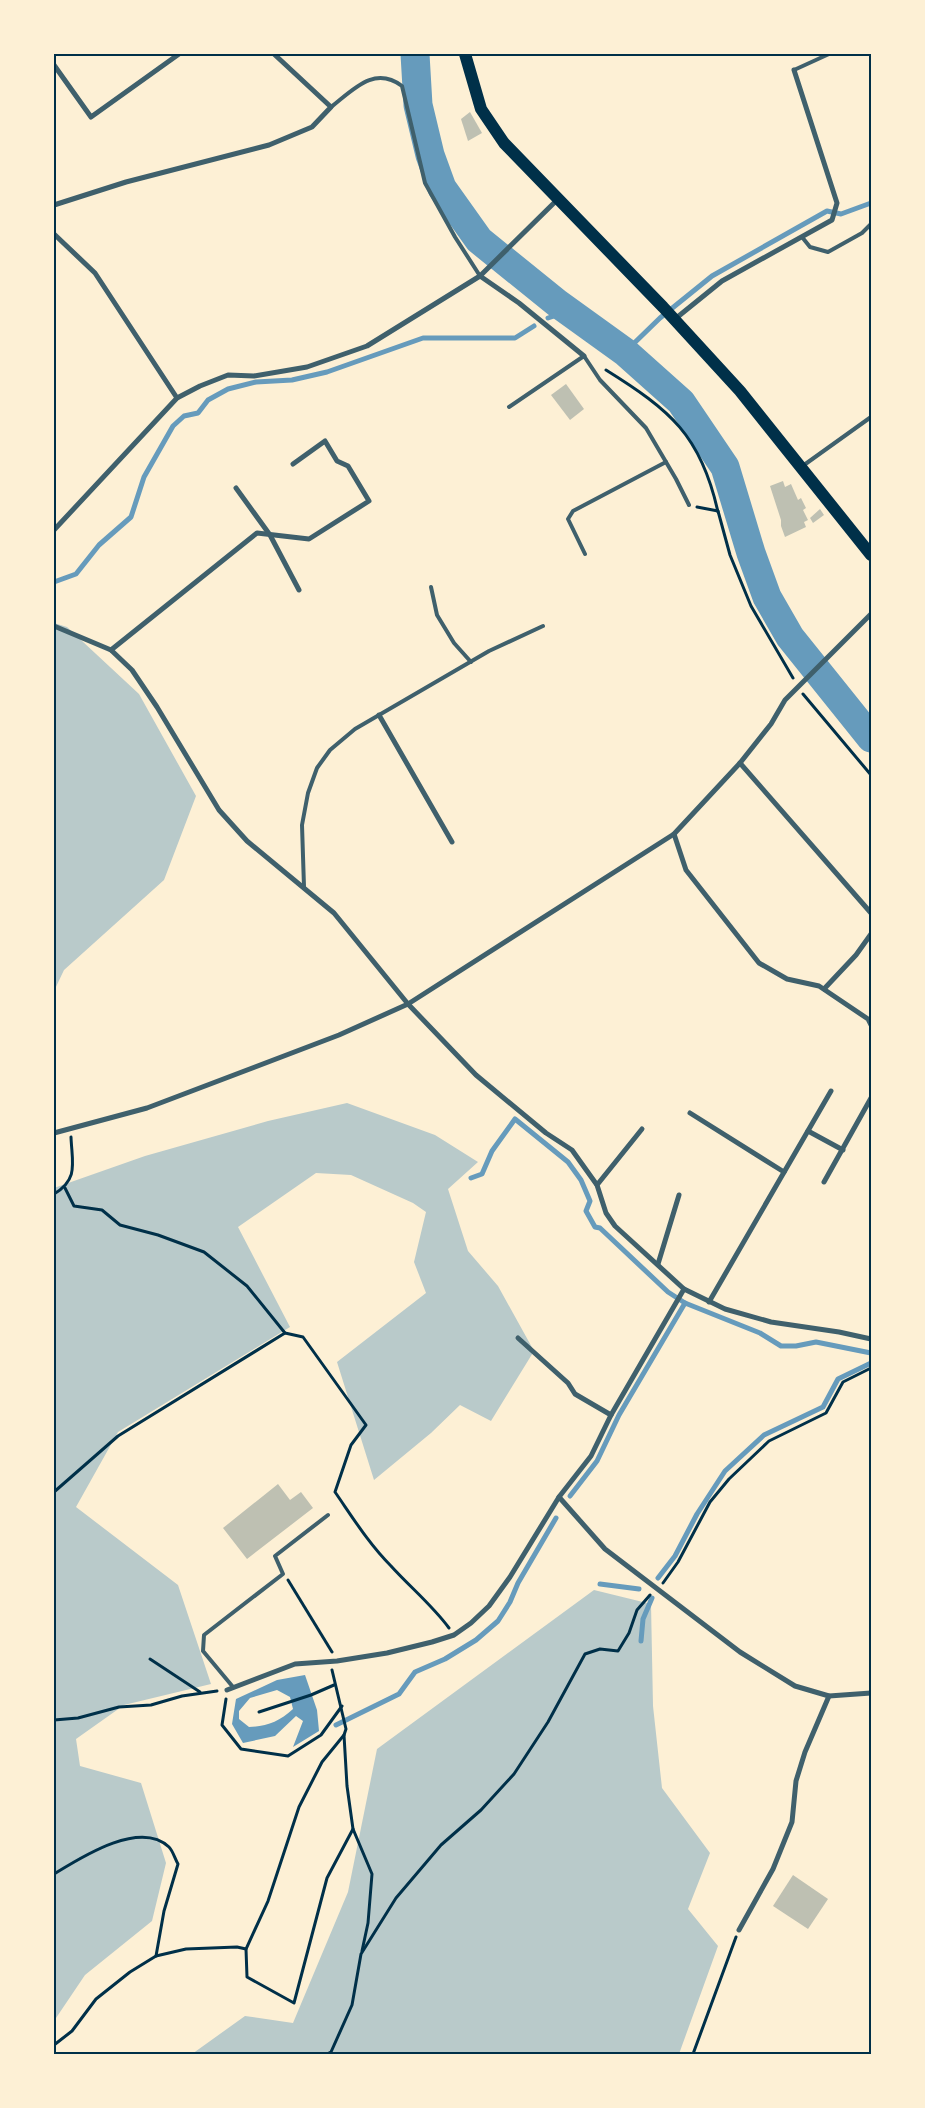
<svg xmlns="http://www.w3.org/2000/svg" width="925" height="2108" viewBox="0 0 925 2108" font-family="Mulish,sans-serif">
<rect width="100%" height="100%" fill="#fdf0d5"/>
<!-- green -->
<g fill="#b9caca">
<polygon points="54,623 67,627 139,694 196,796 164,880 64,970 54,991"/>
<polygon points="347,1103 435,1135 478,1162 448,1189 468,1251 498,1286 534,1351 491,1421 460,1405 431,1433 374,1480 337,1362 426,1293 414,1262 426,1212 413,1203 351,1175 316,1173 238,1227 290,1327 118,1432 76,1507 178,1585 211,1684 124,1705 76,1739 80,1766 141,1783 166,1863 152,1921 85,1975 54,2021 54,1188 145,1156 268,1121"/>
<polygon points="594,1590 651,1604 653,1706 662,1788 710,1853 688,1909 718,1946 679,2054 192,2054 245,2016 293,2023 348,1892 377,1749"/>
</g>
<!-- water -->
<path fill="#669bbc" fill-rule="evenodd" d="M 305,1675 L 317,1710 L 319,1731 L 293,1747 L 303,1721 L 296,1716 L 275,1736 L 243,1743 L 232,1724 L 236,1699 L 277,1680 ZM 277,1690 L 290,1697 L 293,1709 C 279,1722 267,1726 249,1727 L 239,1719 L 239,1711 L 250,1698 Z"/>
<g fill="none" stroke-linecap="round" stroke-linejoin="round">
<!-- stream -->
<g stroke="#669bbc" stroke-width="5">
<polyline points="548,318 569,311"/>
<polyline points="625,352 660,318 712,276 827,211 841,214 871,203"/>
<polyline points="54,582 76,574 99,545 131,517 144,477 173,426 184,416 198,413 208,400 228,389 256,382 292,380 327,372 423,338 515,338 534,326"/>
<polyline points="471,1178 482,1174 492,1151 515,1119 568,1162 581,1180 590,1201 586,1211 595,1227 600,1228 668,1292 685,1303 760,1333 781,1346 796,1346 816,1342 871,1353"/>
<polyline points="570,1496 597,1461 619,1415 685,1303"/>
<polyline points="658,1578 675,1556 697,1514 725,1471 764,1435 823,1407 838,1379 871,1363"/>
<polyline points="600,1584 639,1589"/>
<polyline points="641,1641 643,1619 652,1598"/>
<polyline points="336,1725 399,1694 415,1672 445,1659 476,1640 498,1621 510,1602 518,1583 556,1518"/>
</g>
<!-- river -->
<polyline stroke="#669bbc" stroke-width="29" points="415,54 418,105 430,155 442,188 479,240 557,303 625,352 681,402 725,467 751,553 767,597 790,637 871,738"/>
</g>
<!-- building -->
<g fill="#bec0b2">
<polygon points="470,112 482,133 468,141 461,119"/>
<polygon points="566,384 584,409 570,420 551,395"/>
<polygon points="783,481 785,487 791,484 798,500 801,498 806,508 803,510 808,520 804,522 806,527 785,537 781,526 781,520 770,486"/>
<polygon points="820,509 824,515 813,523 810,518"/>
<polygon points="278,1484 290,1500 301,1492 313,1508 247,1559 223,1528"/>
<polygon points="793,1875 828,1899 808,1929 773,1906"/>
</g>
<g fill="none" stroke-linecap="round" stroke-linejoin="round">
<!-- path -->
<g stroke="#003049" stroke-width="3">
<path d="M 606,370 C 670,410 701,435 718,512"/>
<polyline points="697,507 718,511 730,555 751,606 793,678"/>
<polyline points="803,694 871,775"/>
<path d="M 65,1188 L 74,1206 L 102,1210 L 120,1225 L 158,1235 L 204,1252 L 247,1286 L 285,1333 L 303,1337 L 366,1425 L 351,1445 L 335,1492 C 353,1518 369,1544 391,1566 C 410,1587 432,1605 449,1628"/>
<path d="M 54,1194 C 79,1179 72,1163 71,1137"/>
<polyline points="54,1492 118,1436 285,1333"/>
<polyline points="288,1580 332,1652"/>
<polyline points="663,1583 678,1562 710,1502 729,1479 769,1441 826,1413 843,1382 871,1368"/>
<polyline points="150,1659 200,1692"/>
<polyline points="332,1670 346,1729 344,1735 347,1786 353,1829 372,1874 368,1923 362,1951"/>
<polyline points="226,1699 222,1725 241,1749 288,1756 321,1735 342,1706"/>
<polyline points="259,1712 311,1695 334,1685"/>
<polyline points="54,1720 78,1718 119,1707 151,1705 182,1696 217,1691"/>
<polyline points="344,1735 322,1762 299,1807 268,1901 246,1949 247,1977 294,2003 327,1878 353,1829"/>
<path d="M 54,1874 C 80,1858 140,1819 169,1847 C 173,1851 175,1859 178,1864 L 164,1911 L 156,1956"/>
<polyline points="54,2045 72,2031 96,1999 130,1972 156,1956 186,1949 237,1947 246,1949"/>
<polyline points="327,2054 331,2052 352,2005 361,1954 396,1898 441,1845 481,1810 514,1774 548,1722 585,1654 600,1649 618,1651 629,1633 637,1610 650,1595"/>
<polyline points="693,2054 736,1937"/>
</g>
<!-- service -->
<g stroke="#3f606c" stroke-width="4">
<polyline points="794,70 829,54"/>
<path d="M 331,107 C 353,90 374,65 402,86 L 425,183 L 455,237 L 480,276"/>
<polyline points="802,237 810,247 828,252 862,233 871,224"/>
<polyline points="509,407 584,356 600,380 646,428 676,479 689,505"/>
<polyline points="804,465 871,417"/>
<polyline points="585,554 568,519 573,511 666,462"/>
<polyline points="431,587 437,615 454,643 471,662"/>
<polyline points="304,887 302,825 308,793 317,768 330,750 355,729 489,651 543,626"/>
<polyline points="233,1687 203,1651 204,1635 283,1574 275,1556 328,1515"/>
</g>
<!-- minor -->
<g stroke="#3f606c" stroke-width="5">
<polyline points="54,65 91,117 179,54"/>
<polyline points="54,205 126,182 269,145 312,127 331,107 274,54"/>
<polyline points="54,234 95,273 177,398"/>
<polyline points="480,276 519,303 584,356"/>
<polyline points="675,319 722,281 832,220 837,203 794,70"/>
<polyline points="236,488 270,535 299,590"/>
<polyline points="54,530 177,398 200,386 228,375 254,376 307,367 367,346 480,276 558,199"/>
<polyline points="54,626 111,650 132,670 157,707 219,810 247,841 334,913 408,1004 476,1075 546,1133 572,1150 597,1185 606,1213 615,1226 684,1289 725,1309 771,1322 839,1332 871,1339"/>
<polyline points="111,650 257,533 309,539 369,501 348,466 337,461 325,441 293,464"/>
<polyline points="379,715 452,842"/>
<polyline points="740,763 871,913"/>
<polyline points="674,834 686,870 759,963 787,979 819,986 868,1019 871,1025"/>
<polyline points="824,989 856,955 871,934"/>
<polyline points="690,1113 784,1172"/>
<polyline points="808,1131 843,1150"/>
<polyline points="54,1133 147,1108 339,1035 408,1004 674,834 740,763 771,724 785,700 871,614"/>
<polyline points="824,1182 871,1098"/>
<polyline points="597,1185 642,1129"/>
<polyline points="658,1264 679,1195"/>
<polyline points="709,1302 831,1091"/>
<polyline points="518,1338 568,1383 575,1394 611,1415"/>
<polyline points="559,1497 605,1549 740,1652 795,1686 829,1696 871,1693"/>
<polyline points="227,1690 295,1664 337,1661 387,1653 432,1642 454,1635 471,1623 489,1606 510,1577 559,1497 591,1456 611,1415 684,1289"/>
<polyline points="739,1930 773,1869 792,1822 796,1781 805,1752 829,1696"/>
</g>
<!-- primary -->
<polyline stroke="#003049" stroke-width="12" points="465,54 481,109 504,143 663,307 740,391 871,555"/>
</g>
<!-- border -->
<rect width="925" height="2108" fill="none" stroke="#fdf0d5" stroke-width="110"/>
<rect x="55" y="55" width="815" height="1998" fill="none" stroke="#003049" stroke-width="2"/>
</svg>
